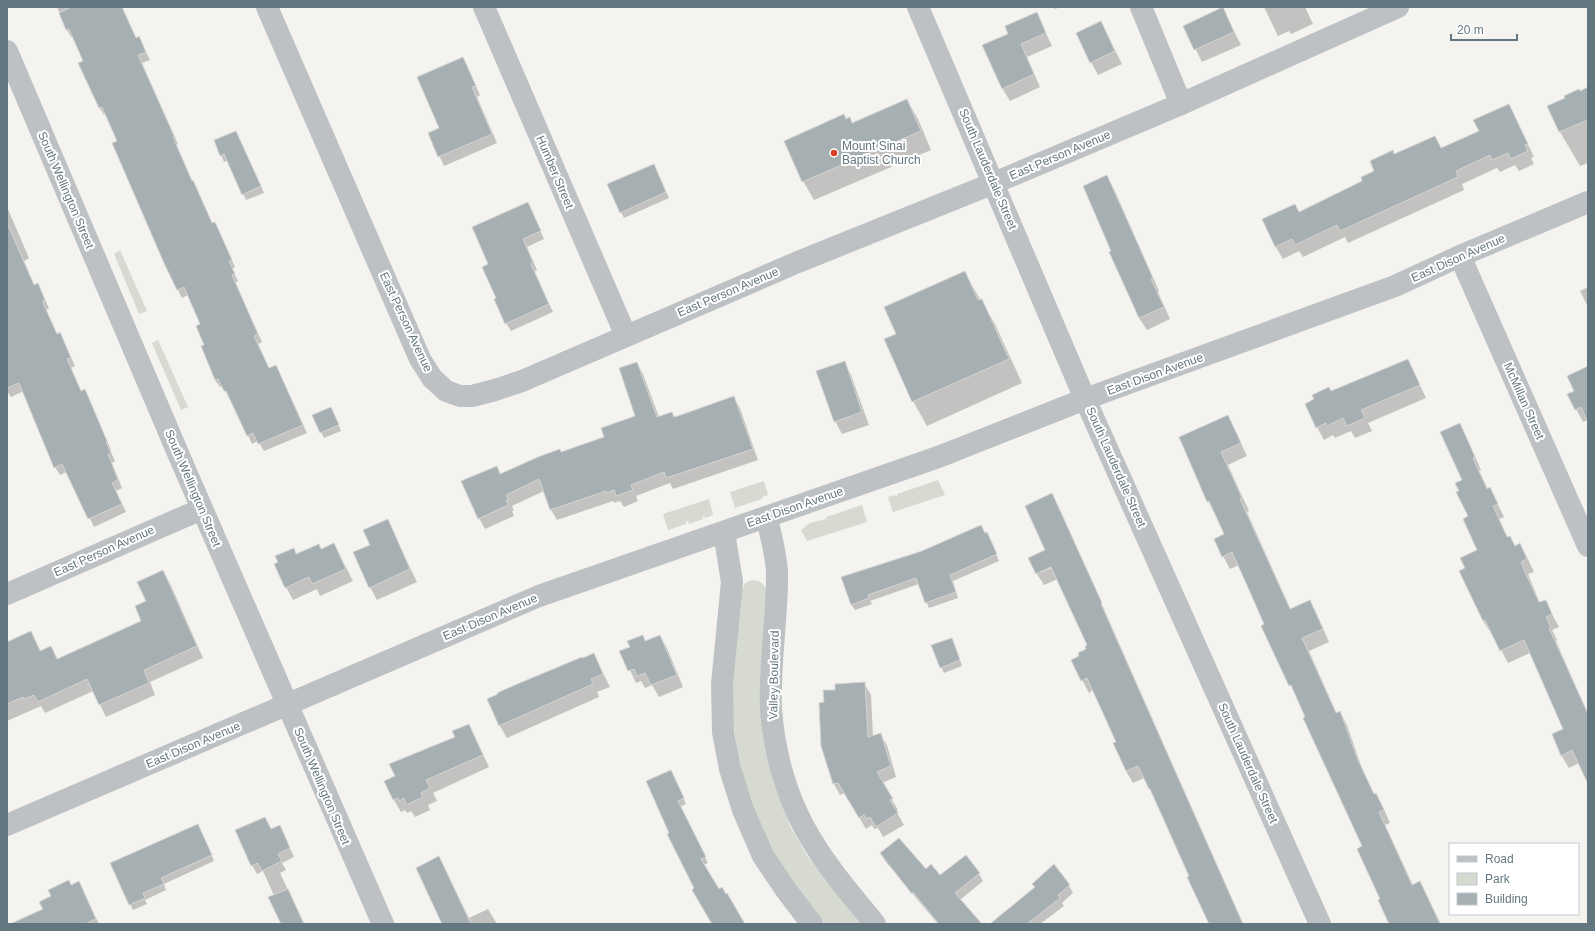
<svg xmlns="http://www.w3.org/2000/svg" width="1595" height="931" viewBox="0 0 1595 931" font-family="Helvetica,sans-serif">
<rect width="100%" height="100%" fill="#f4f3f0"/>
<!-- green -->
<g fill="#d6dad1">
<polygon points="120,250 147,311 139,314 114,254"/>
<polygon points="158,340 188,407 181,410 152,343"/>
<polygon points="938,480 945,495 893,512 888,497 895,495 895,496 897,496 897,494"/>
<polygon points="764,481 768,495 762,497 762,499 735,508 730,492"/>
<polygon points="709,499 713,515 705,518 704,516 702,517 703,519 689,524 688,521 686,522 686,524 668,530 663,514"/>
<polygon points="862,505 867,522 807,541 801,530 810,523 826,519 826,517"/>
<path d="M 752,580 C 761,580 764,585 768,591 L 764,740 L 774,785 L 790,826 L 808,857 L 861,924 L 825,924 C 808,903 791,881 776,858 C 751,819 735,757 733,711 C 732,672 737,633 740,595 L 745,583 Z"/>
</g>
<!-- shadow -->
<g fill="#0003">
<polygon points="57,7 122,7 136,39 139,37 150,60 142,63 178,144 176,145 212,224 219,231 235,267 232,269 238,281 235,283 262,342 258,344 269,369 276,366 280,374 307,433 264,451 258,441 252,444 231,398 229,398 223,386 220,387 215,380 202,347 205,345 201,325 188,295 182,298 178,290 114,143 119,141 107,114 104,115 100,108 79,63 85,61 74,36 71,37 67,30"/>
<polygon points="1054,7 1061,7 1055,9"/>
<polygon points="1264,7 1305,7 1313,24 1291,34 1289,31 1278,36"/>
<polygon points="1223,9 1241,45 1202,62 1184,26"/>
<polygon points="1037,14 1052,46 1027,57 1040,87 1010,101 1002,88 1010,34"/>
<polygon points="1101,22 1122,64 1098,75 1091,62"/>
<polygon points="463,58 480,95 477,97 497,143 444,166 429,133 441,128"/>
<polygon points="1588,89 1588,163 1580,166 1560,132 1548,106"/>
<polygon points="907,100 918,119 931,150 814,200 803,181 846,120 849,118 853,124"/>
<polygon points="1509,105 1534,157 1531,158 1534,164 1519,171 1515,165 1500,172 1497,168 1462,184 1464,190 1348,243 1345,237 1303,257 1299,251 1283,259 1275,246 1299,213 1364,181 1394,155 1435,137 1442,149 1480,131"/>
<polygon points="236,132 264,193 246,200 228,160 224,162 215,141"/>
<polygon points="657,171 669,198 624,218 621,212"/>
<polygon points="1107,177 1114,189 1159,291 1158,292 1170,319 1147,330 1139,318 1112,251"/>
<polygon points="528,203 544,239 527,247 537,270 534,272 553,312 511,331 506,323 498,299 490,264"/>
<polygon points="7,207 29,258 24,261 35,286 38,284 42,293 49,308 47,309 47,313 57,335 64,342 75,366 71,368 81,392 84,391 89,399 111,450 110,450 115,461 112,463 122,488 116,491 126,512 94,527 67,472 60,475 55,467 24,391 11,397 7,391"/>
<polygon points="964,272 995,324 1022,383 927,426 913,401 898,334"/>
<polygon points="1588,287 1588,307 1580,291"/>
<polygon points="1408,360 1426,398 1368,423 1372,431 1355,438 1351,431 1335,438 1333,435 1324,440 1317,427 1331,392"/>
<polygon points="844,362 851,375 869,425 842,434 835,421"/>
<polygon points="637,363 643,374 659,417 672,413 674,417 734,398 740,408 758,460 673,489 670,483 636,496 638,501 624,507 620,501 614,503 613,501 557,520 551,510 544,491 512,506 514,511 512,511 514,516 485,529 479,518 501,475 606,438 637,416"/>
<polygon points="1588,367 1588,421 1587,420 1583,422 1568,394 1575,391"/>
<polygon points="334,414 341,431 324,438 321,432"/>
<polygon points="1228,416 1247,456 1228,465 1249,511 1247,512 1291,610 1310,602 1317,614 1329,642 1309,651 1337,714 1340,712 1347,725 1364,774 1374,795 1376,794 1383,807 1390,823 1385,825 1413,885 1420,882 1441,924 1391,924 1363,847 1298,699 1263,626 1265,625 1239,565 1230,569 1223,556 1226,535 1208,501"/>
<polygon points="1459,424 1466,436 1481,470 1479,471 1488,489 1490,488 1504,517 1499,519 1508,538 1515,547 1520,545 1527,557 1534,572 1528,574 1540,603 1545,601 1559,627 1552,630 1557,640 1556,641 1588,714 1588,782 1579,763 1569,768 1561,755 1565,729 1530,653 1508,663 1492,632 1491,633 1483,621 1466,569 1479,550 1460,491 1463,480"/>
<polygon points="1052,495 1059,507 1243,924 1210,924 1155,799 1144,778 1133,783 1126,771 1118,742 1093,690 1089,693 1072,661 1088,650 1088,645 1058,579 1044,585 1037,574 1056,566 1046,551"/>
<polygon points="387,520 417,582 377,600 370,587 371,545"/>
<polygon points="984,532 990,540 999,561 953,581 958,598 929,608 919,584 870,601 872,604 855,610 851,604 922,551"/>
<polygon points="334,544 353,581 320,596 317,589 293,600 286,587 279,562 293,549 296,555 321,550"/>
<polygon points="163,572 170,583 203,658 150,682 155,695 106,717 93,691 45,713 41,706 7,721 7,643 31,632 41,652 51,647 58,660 143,621 147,602"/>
<polygon points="642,636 645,642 660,636 667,648 683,687 659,697 652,685 645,688 641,681 636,683 621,651 631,647"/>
<polygon points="955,645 962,666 944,673 941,667"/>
<polygon points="594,655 610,687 597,692 599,697 507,738 500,726 583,659"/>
<polygon points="864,683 871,695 873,736 880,734 887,745 896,777 882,783 898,810 896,811 904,825 883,837 878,828 874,829 872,825 866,829 845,793 840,795 834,784 825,703 836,691"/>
<polygon points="469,725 489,767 433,793 437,801 428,805 430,810 415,817 411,811 407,813 405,810 401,812 394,800 396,776 456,737"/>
<polygon points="674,777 686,804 680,807 708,863 703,865 718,891 744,924 713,924 696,889 670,833"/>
<polygon points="280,826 294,857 282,863 286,870 280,873 304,924 287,924 263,871 257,874 252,865 271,830"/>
<polygon points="201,831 214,861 164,884 166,890 145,900 147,904 133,910 130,904"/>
<polygon points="881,854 940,877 979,874 983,881 960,900 980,924 938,924 885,861"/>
<polygon points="439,858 469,918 488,909 497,924 445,924"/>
<polygon points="78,883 99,924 12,924 44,909 71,886"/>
<polygon points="1069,886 1073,893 1062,903 1064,906 1040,924 990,924 1005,911 1006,912"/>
</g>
<!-- building -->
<g fill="#a6afb2" stroke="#d5d4d3">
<polygon points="71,7 122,7 136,38 139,36 146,52 138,55 174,136 173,137 192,181 193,180 212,223 215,222 232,260 229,261 235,274 232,275 258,334 254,336 269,368 276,365 303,425 258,444 253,433 247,436 226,391 224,391 218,379 215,380 201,346 204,345 196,326 200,324 184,287 177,290 164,263 112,143 117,141 102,107 99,108 78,63 83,61 69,29 66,30 59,13"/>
<polygon points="1223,7 1234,32 1194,50 1183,26"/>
<polygon points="1037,12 1046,33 1021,44 1034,74 1002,89 982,45 1008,34 1005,26"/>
<polygon points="1101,21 1115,51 1090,63 1076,33"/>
<polygon points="463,57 476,86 472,87 492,134 438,157 428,133 439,128 417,77"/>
<polygon points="1588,87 1588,120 1559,132 1547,106 1565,98 1564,96 1579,89 1580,91"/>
<polygon points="907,99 921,131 802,182 784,141 844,114 846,119 850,117 852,123"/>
<polygon points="1509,104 1528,144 1525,145 1528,151 1511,159 1508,153 1492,160 1490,155 1456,171 1458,177 1340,231 1337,225 1295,245 1292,239 1275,247 1262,219 1295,204 1299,212 1362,181 1361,177 1374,171 1370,161 1393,150 1394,154 1435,136 1441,148 1479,131 1473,120"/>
<polygon points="236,131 261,186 242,195 224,154 220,156 214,140"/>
<polygon points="654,164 666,192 620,213 607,184"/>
<polygon points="1107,175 1153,278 1151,279 1164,307 1139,318 1109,252 1111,251 1083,186"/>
<polygon points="528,202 541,231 523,239 533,262 531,264 549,304 505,324 494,299 496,298 482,267 488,264 472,227"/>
<polygon points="7,223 34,285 38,283 45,300 43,301 43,303 57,334 60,332 71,358 67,359 81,391 85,389 107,441 106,442 111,453 108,454 118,480 112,483 122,504 88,519 62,464 54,468 19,383 7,388"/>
<polygon points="965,271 978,300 982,299 1009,359 912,402 884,339 896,334 884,307"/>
<polygon points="1408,359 1420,385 1361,410 1365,418 1347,426 1343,418 1327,426 1326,423 1316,428 1305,404 1314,399 1312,395 1329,387 1331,391"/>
<polygon points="845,361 862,412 834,422 816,371"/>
<polygon points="637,362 657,417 672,412 674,417 678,416 734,396 753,449 666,478 664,472 631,485 633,490 616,496 614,490 607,493 606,491 550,510 539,479 506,495 509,500 506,500 508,505 478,519 461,481 497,466 500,474 538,457 560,449 561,452 604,437 601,428 635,416 619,368"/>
<polygon points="1588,366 1588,423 1581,407 1575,410 1567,394 1574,391 1567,376"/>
<polygon points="331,407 339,425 320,433 312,415"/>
<polygon points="1228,415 1241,443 1221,452 1242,498 1240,499 1290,609 1310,600 1323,629 1302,638 1336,713 1340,711 1358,760 1374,794 1376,793 1384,810 1379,812 1412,885 1420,881 1440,924 1389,924 1378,900 1380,899 1357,849 1362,846 1303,718 1305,717 1291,685 1289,686 1261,626 1264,624 1250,592 1232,552 1222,557 1214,539 1224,534 1209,501 1207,502 1179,437"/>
<polygon points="1460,423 1475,457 1473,458 1487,489 1490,487 1498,504 1493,506 1507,537 1510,536 1515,546 1520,543 1527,559 1521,562 1525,572 1539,602 1546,600 1552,614 1546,617 1551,627 1549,628 1588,714 1588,784 1572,750 1561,756 1552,734 1563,729 1524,640 1500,651 1485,620 1483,621 1459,571 1465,568 1460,558 1477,550 1463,519 1468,516 1456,492 1459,491 1455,483 1462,480 1440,432"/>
<polygon points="1052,493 1102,603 1101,604 1243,924 1209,924 1187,877 1189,876 1150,789 1149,789 1138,766 1126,771 1113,743 1116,742 1087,678 1081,681 1071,660 1079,656 1078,653 1086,649 1085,646 1087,645 1051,567 1036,574 1028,558 1045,550 1025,506"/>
<polygon points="388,519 410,569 369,588 353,552 370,545 363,530"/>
<polygon points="981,525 985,533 987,532 997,554 950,575 956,592 925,603 916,578 868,595 869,598 851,605 841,577 922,551"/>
<polygon points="334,543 346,569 312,584 309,577 285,588 274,564 278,562 275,556 294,548 296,554 319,544 321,549"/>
<polygon points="163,570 197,646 144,670 149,683 99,705 87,679 38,702 34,695 24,699 23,697 7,704 7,642 31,631 40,651 51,646 57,659 141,621 135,606 146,601 137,582"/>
<polygon points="643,635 645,641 660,635 677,675 651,685 645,673 637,676 634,669 628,671 619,651 630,647 627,641"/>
<polygon points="952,638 960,660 940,668 931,645"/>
<polygon points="594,653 603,674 591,679 593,684 499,726 487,699 498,694 497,693 515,685 582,657 583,658"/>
<polygon points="865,682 868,737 881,733 891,766 877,772 893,799 890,800 898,813 876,827 870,817 867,819 864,815 859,818 838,783 833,784 821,746 819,703 824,702 823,690 835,690 835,684"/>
<polygon points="469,724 483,755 426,780 430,788 421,793 423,797 406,805 404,798 399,801 398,798 393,800 384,781 395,776 389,764 455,737 452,731"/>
<polygon points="671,770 684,798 678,801 706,857 701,859 719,889 722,887 726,894 727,893 745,924 712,924 692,890 694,888 667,834 669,833 646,781"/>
<polygon points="265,817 271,829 280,825 290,848 278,854 282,861 262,871 258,863 251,866 235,830"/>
<polygon points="198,824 212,855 161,878 164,884 143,893 145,898 129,905 110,863"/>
<polygon points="899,838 926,869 931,864 940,875 966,855 980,873 955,893 982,924 939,924 913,892 912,894 880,853"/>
<polygon points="439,856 471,924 442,924 416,868"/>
<polygon points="1054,864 1070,885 1058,895 1060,898 1027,924 990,924 1035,887 1032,884"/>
<polygon points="69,880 71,885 79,881 96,919 85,924 10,924 43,909 39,902 51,896 48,890"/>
<polygon points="288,889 304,924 281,924 268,897"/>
</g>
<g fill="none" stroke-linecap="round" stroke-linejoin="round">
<!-- minor -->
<g stroke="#bdc1c4" stroke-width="22">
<polyline points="267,7 420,359 432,378 446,391 460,396 472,396 495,390 522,381 798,262 994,183 1181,104 1398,7"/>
<polyline points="484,7 626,336"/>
<polyline points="918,7 1085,399 1320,924"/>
<polyline points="1141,7 1181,104"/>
<polyline points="7,51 180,458 383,924"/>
<polyline points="1460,256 1588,546"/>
<path d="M 767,517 C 770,534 778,560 777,577 C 777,621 769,666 771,710 C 775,759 789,806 816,847 C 833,875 855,899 875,924"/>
<polyline points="724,532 732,582 722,684 723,732 730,769 743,810 763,856 786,890 812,924"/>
<polyline points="7,594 202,509"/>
<polyline points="7,825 539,596 941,456 1085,399 1395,286 1460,256 1588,202"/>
</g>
</g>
<!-- markers -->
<circle fill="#da3f29" stroke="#fff" stroke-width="1.5" cx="834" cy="153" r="4"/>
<g text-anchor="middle" stroke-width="4" stroke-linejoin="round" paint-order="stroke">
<!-- poi labels -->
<g font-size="12" fill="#64767f" stroke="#fff" text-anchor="start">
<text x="842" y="150">Mount Sinai<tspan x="842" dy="14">Baptist Church</tspan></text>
</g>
<!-- street labels -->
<g font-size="12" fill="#64767f" stroke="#fff">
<text transform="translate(1060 155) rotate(-23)" y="4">East Person Avenue</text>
<text transform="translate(988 169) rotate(67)" y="4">South Lauderdale Street</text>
<text transform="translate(555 172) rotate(67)" y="4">Humber Street</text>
<text transform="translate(66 190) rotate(67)" y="4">South Wellington Street</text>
<text transform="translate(1458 258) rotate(-24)" y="4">East Dison Avenue</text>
<text transform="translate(728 292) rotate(-23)" y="4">East Person Avenue</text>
<text transform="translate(406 322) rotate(65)" y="4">East Person Avenue</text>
<text transform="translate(1155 374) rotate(-20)" y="4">East Dison Avenue</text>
<text transform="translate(1524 401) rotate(66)" y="4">McMillan Street</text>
<text transform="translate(1116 467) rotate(66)" y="4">South Lauderdale Street</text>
<text transform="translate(193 488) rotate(67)" y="4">South Wellington Street</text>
<text transform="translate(795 507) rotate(-19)" y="4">East Dison Avenue</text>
<text transform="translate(104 551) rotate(-24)" y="4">East Person Avenue</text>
<text transform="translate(490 617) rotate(-23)" y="4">East Dison Avenue</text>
<text transform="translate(774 675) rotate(-89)" y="4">Valley Boulevard</text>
<text transform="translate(193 745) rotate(-23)" y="4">East Dison Avenue</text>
<text transform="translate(1248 763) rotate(66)" y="4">South Lauderdale Street</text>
<text transform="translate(322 786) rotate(67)" y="4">South Wellington Street</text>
</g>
</g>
<!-- border -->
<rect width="1595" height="931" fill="none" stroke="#64767f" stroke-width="16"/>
<!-- legend -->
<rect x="1449" y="843" width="130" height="72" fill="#ffffff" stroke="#c1c8cc"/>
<rect x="1457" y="856" width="20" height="6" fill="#bdc1c4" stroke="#c1c8cc"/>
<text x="1485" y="863" font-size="12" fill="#64767f">Road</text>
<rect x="1457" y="873" width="20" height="12" fill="#d6dad1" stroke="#c1c8cc"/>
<text x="1485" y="883" font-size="12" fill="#64767f">Park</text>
<rect x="1457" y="893" width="20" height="12" fill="#a6afb2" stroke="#c1c8cc"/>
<text x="1485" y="903" font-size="12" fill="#64767f">Building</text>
<!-- scale -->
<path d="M1451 34v6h66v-6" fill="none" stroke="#64767f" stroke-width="2"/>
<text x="1457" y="34" font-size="12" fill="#64767f" stroke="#ffffff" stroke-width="3" paint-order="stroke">20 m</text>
</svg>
